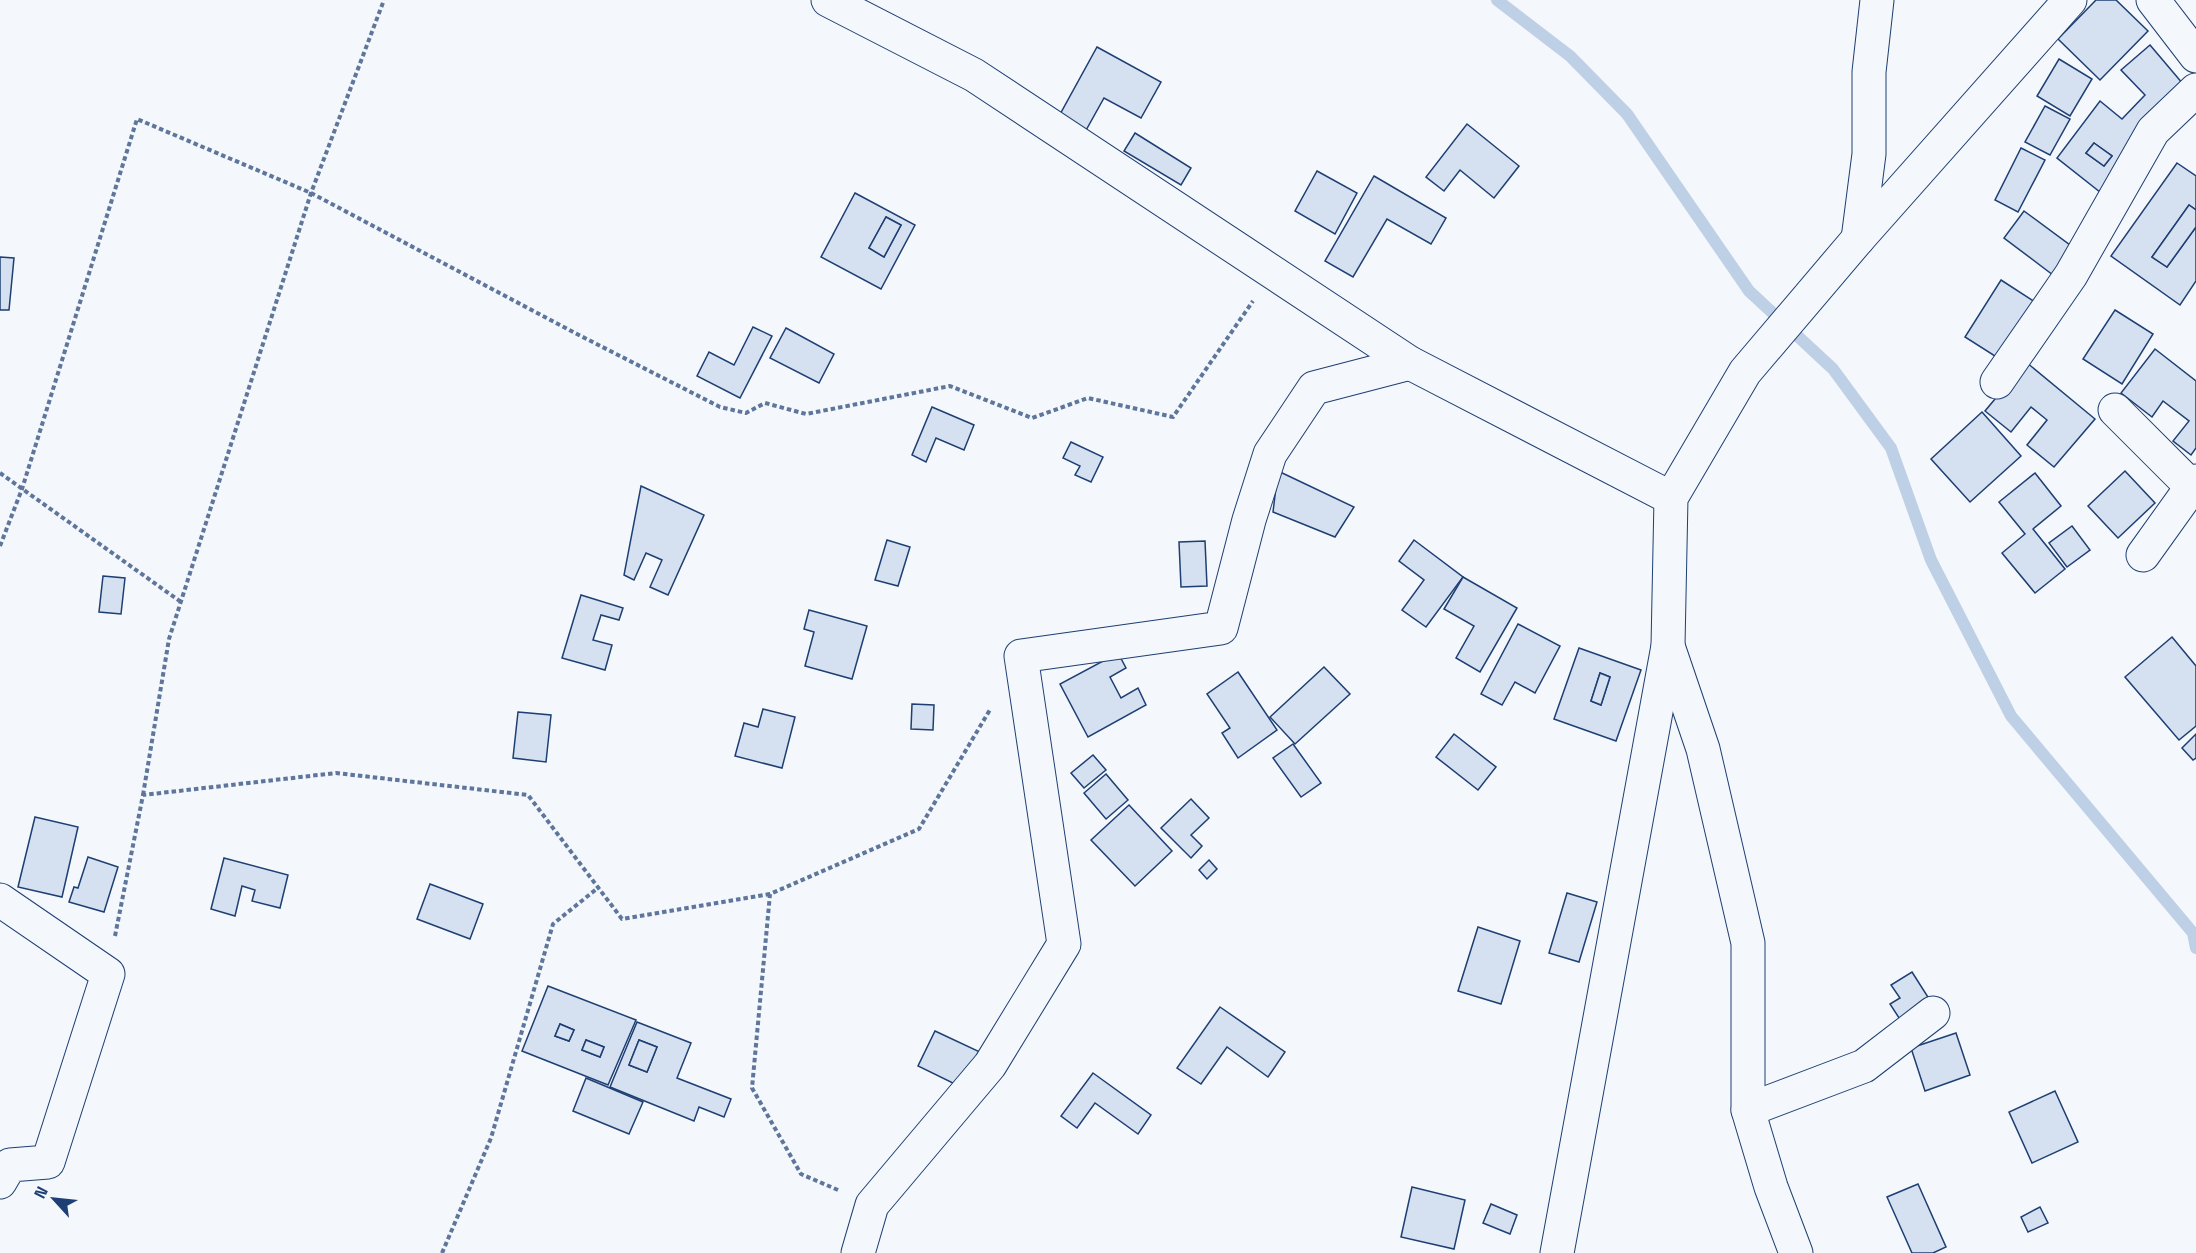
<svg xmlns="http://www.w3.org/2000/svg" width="2196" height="1253" viewBox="0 0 2196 1253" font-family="'Space Grotesk',sans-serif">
<rect width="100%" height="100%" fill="#f4f7fb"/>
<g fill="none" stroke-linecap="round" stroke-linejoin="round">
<!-- stream -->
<polyline stroke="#bed0e5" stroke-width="12" points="1497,0 1570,56 1627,114 1749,291 1833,369 1891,448 1931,560 2011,716 2193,933 2196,948"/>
</g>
<!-- building -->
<g fill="#d5e0f0" stroke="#1d3f73" stroke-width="1.5" fill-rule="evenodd">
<polygon points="2096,0 2116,0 2148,31 2100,80 2058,39"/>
<path d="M 2150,45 L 2189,91 L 2105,196 L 2057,158 L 2100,101 L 2122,119 L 2145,95 L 2121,70 ZM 2094,143 L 2112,156 L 2104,166 L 2086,153 Z"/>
<polygon points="1097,47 1161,82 1141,118 1104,98 1085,132 1058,118"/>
<polygon points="2059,59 2092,79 2070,116 2037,96"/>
<polygon points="2045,106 2070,119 2050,155 2025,142"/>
<polygon points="1467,124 1519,166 1494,198 1460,170 1444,191 1426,177"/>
<polygon points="1135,133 1191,168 1181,185 1124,151"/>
<polygon points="2094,143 2112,156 2104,166 2086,153"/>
<polygon points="2021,148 2045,160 2018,212 1995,200"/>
<polygon points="2177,163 2196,176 2196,210 2189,205 2152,257 2167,267 2196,227 2196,281 2180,305 2111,256"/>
<polygon points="1317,171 1357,193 1335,234 1295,211"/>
<polygon points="1374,176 1446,218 1431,244 1387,219 1353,277 1325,261"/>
<path d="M 855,193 L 915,225 L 881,289 L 821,257 ZM 886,217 L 901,225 L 884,257 L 869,248 Z"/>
<polygon points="2189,205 2196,210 2196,227 2167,267 2152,257"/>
<polygon points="2024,211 2074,248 2053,275 2004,238"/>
<polygon points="886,217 901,225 884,257 869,248"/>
<polygon points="0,257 14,258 9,310 0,310"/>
<polygon points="2001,280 2035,302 1998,358 1965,337"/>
<polygon points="2115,310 2153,334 2122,384 2083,359"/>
<polygon points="753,327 772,336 740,398 697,376 709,352 734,365"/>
<polygon points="786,328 834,354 819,383 770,358"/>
<polygon points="2155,349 2196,381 2196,448 2191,455 2173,441 2189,421 2163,401 2152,417 2121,393"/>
<polygon points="2026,362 2095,419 2054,467 2027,445 2047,420 2031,407 2011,432 1985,411"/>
<polygon points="932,407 974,425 964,450 936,438 926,462 912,455"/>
<polygon points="1982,412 2021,456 1970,502 1931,459"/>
<polygon points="1071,442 1103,457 1091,482 1075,475 1080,466 1063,458"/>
<polygon points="1278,471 1354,507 1335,537 1273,512"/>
<polygon points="2125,471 2155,503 2118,538 2088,506"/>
<polygon points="2035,473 2061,506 2033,529 2065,569 2035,593 2002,553 2025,534 1999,502"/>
<polygon points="641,486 704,515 668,595 650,587 662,560 646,553 634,580 624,575"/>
<polygon points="2072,526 2090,550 2067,567 2049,543"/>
<polygon points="887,540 910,547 898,586 875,580"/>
<polygon points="1414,540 1463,577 1426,627 1402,610 1424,580 1399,561"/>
<polygon points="1205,541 1207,586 1181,587 1179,542"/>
<polygon points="103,576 125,578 121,614 99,612"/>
<polygon points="1463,577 1517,608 1480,672 1456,658 1474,626 1444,609"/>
<polygon points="581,595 623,608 619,620 601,615 593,640 612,645 605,670 562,658"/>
<polygon points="809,610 867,626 852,679 805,666 814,632 804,629"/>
<polygon points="1518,624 1560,646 1535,693 1515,682 1502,705 1481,694"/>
<polygon points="2172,637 2196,666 2196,726 2179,740 2125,677"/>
<path d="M 1579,648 L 1641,670 L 1616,741 L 1554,719 ZM 1600,673 L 1610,677 L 1601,705 L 1591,701 Z"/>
<polygon points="1118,653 1126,668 1110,677 1121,698 1138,688 1146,705 1088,737 1060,684"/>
<polygon points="1324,667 1350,694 1295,744 1270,717"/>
<polygon points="1238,672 1277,730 1238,758 1222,733 1230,728 1207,694"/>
<polygon points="1600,673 1610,677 1601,705 1591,701"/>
<polygon points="912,704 934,705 933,730 911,729"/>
<polygon points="763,709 795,717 782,768 735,756 744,723 758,727"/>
<polygon points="518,712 551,715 546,762 513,758"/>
<polygon points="1454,734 1496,767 1478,790 1436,757"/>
<polygon points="2196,734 2196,758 2193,760 2182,748"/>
<polygon points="1293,744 1321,783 1301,797 1273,758"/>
<polygon points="1093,755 1106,770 1084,788 1071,773"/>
<polygon points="1106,774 1128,800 1106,819 1084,793"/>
<polygon points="1191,799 1209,818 1191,835 1202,846 1191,858 1161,828"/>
<polygon points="1129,805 1172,851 1135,886 1091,840"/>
<polygon points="35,817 78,827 62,897 18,887"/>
<polygon points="88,857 118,867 104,912 69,902 74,887 78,888"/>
<polygon points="224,858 288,875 280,908 252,901 255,890 242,886 235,916 211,909"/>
<polygon points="1209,860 1217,869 1207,879 1199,870"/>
<polygon points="430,884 483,904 470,939 417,919"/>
<polygon points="1567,893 1597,902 1579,962 1549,953"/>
<polygon points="1478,927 1520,941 1501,1004 1458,991"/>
<polygon points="1912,972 1933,1005 1903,1024 1890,1004 1900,998 1891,985"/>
<path d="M 548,986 L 636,1020 L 608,1085 L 522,1051 ZM 560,1024 L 574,1030 L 569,1041 L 555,1036 ZM 586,1040 L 604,1047 L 600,1057 L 582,1050 Z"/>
<polygon points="1220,1007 1285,1052 1268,1077 1227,1047 1201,1084 1177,1068"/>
<path d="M 637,1022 L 691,1043 L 677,1078 L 731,1099 L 724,1117 L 699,1107 L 694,1121 L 610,1087 ZM 639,1040 L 657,1047 L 647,1072 L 629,1065 Z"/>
<polygon points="560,1024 574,1030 569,1041 555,1036"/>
<polygon points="935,1031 980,1052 963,1088 918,1066"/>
<polygon points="1956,1033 1970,1075 1925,1091 1911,1048"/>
<polygon points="586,1040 604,1047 600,1057 582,1050"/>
<polygon points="639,1040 657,1047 647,1072 629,1065"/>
<polygon points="1093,1073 1151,1115 1138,1134 1095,1103 1077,1128 1061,1116"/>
<polygon points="586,1078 643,1102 629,1134 573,1111"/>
<polygon points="2055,1091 2078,1142 2032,1163 2009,1112"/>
<polygon points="1918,1184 1946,1247 1933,1253 1912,1253 1887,1197"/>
<polygon points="1412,1187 1465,1200 1454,1249 1401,1237"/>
<polygon points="1491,1204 1517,1215 1510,1234 1483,1223"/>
<polygon points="2040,1207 2048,1223 2028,1232 2021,1217"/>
</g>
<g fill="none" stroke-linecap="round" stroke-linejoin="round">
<defs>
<g id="minor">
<polyline points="828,0 974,75 1410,363 1671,498"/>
<polyline points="2153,0 2196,56"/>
<polyline points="1858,239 1869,154 1869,72 1877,0"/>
<polyline points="1997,382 2071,275 2153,131 2196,90"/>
<polyline points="2115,410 2192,487"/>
<polyline points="2143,555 2196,481"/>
<polyline points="1668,646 1703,749 1748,943 1748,1110 1771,1187 1796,1253"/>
<polyline points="0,900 108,974 48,1162 10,1165 0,1182"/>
<polyline points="1748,1110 1864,1066 1933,1013"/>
<polyline points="858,1253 872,1205 990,1065 1064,944 1021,656 1221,628 1249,520 1270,454 1314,388 1410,363"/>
</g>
<polyline id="tertiary" points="1557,1253 1668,646 1671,498 1745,372 1858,239 2070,0"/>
</defs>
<!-- minor casing -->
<use href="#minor" stroke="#1d3f73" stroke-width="35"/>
<!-- tertiary casing -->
<use href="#tertiary" stroke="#1d3f73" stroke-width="35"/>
<!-- path -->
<g stroke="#5e769c" stroke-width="4" stroke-dasharray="4.5 3" stroke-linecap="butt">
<polyline points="0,473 181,602"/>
<polyline points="0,546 22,489 137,119 311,193 575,333 720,407 746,413 765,403 806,414 950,386 1032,418 1088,398 1173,417 1253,301"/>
<polyline points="143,795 169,639 311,193 384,0"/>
<polyline points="115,936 143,795 336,773 528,795 622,919 770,894"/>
<polyline points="838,1190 801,1174 752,1088 770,894 919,829 991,708"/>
<polyline points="442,1253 491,1138 553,924 599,887"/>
</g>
<!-- minor -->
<use href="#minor" stroke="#f4f7fb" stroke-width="33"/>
<!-- tertiary -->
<use href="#tertiary" stroke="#f4f7fb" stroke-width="33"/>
</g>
<!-- north arrow -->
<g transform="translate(54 1199) rotate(297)" stroke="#f4f7fb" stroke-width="4.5" paint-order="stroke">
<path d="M0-4.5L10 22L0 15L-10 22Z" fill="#1d3f73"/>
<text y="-9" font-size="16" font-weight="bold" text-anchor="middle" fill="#1d3f73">N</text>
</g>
</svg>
